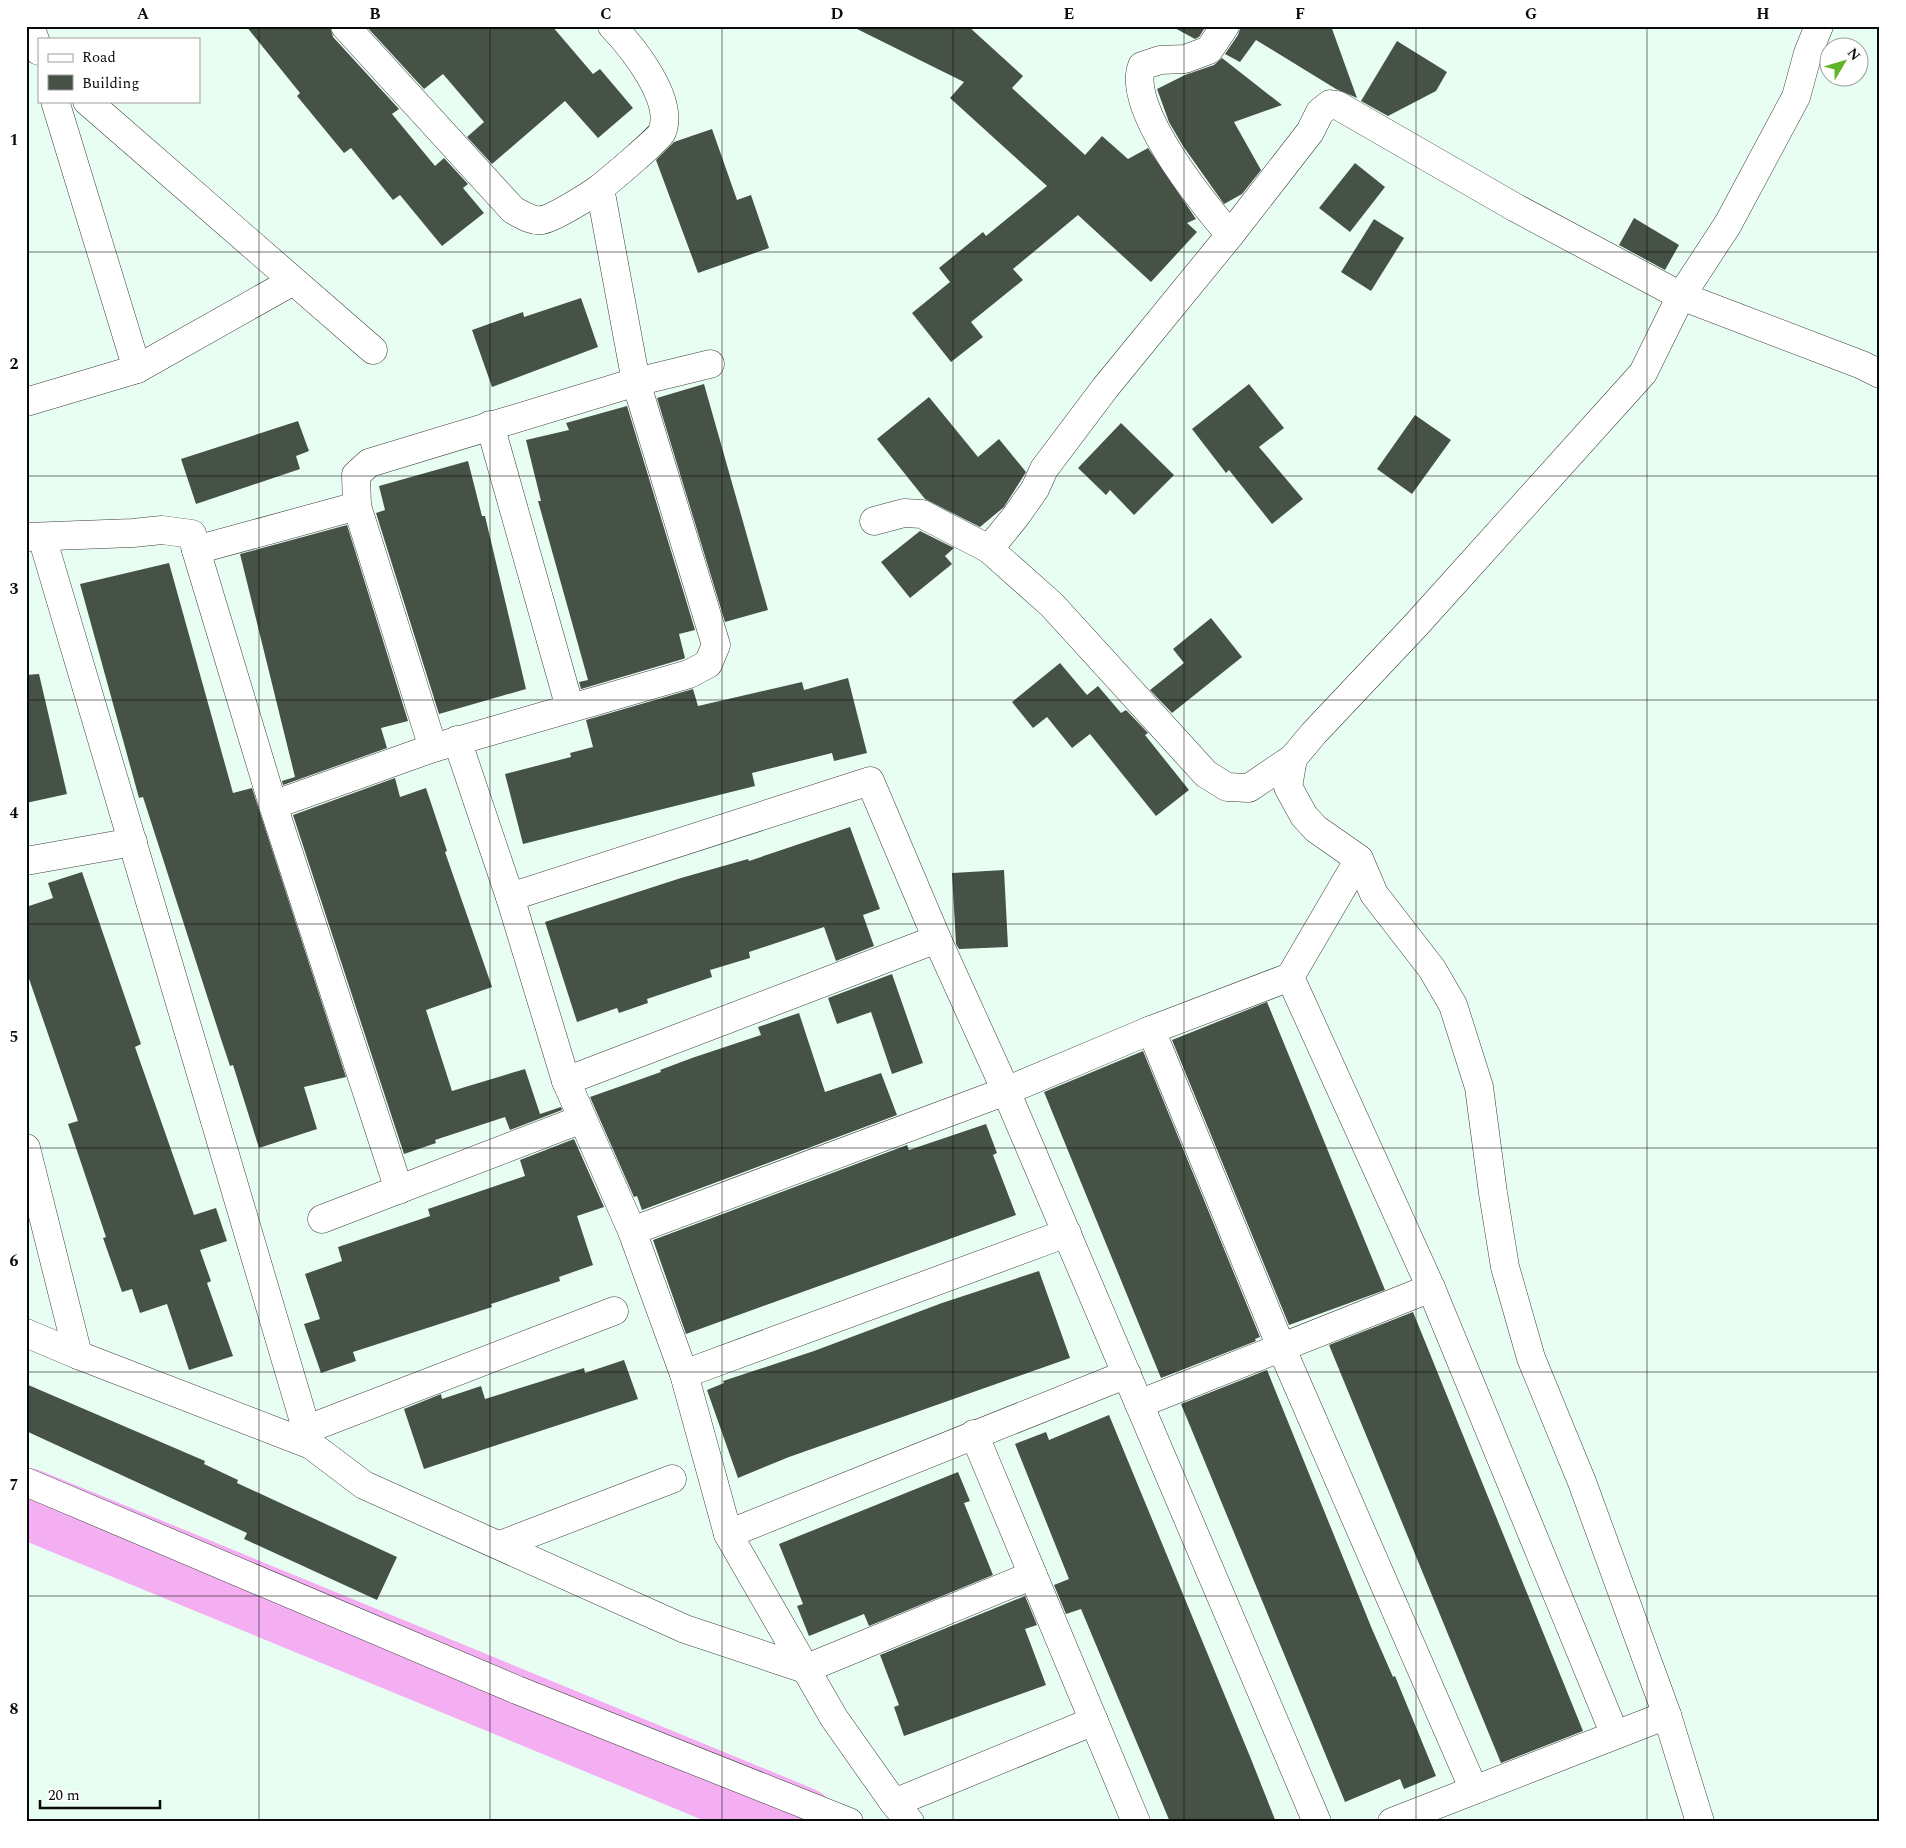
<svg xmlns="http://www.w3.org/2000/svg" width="1906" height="1848" viewBox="0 0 1906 1848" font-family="Spectral,serif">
<rect width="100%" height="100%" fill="#e8fef2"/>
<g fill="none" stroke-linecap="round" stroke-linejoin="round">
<!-- river -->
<polyline stroke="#f3aff2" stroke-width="71" points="26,1503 801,1822"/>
</g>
<!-- building -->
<g fill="#475247">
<polygon points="246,26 330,26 333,37 399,109 392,114 435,166 444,158 468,184 463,188 484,213 442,246 400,195 393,200 351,148 344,153 297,96 300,93"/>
<polygon points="366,26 552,26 593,74 600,69 633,108 598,138 565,101 492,164 467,137 484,122 443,74 424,89"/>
<polygon points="851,26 968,26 1023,76 1012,88 1085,155 1102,136 1128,159 1148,148 1196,219 1187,223 1197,232 1151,282 1078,215 1013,269 1023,280 971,322 983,337 951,362 912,313 950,282 939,268 983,232 986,236 1047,186 950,98 964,82"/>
<polygon points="1171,26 1206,26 1199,37 1195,39"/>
<polygon points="1241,26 1331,26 1357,98 1336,89 1256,40 1240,62 1225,54 1238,35"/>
<polygon points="1397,41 1447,72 1436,91 1388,116 1361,101"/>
<polygon points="1222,58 1282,105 1234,122 1261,170 1242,194 1224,204 1183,146 1169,122 1157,89 1185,75 1214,65"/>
<polygon points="712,129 737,200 751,195 769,248 698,273 656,160 674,142"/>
<polygon points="1355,163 1385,187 1350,232 1319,208"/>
<polygon points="1634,218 1679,245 1665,270 1619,245"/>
<polygon points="1374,219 1404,238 1371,291 1341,272"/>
<polygon points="581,298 598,347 492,387 472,330 523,312 524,317"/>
<polygon points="704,384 768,610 725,622 657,398"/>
<polygon points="1249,384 1284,428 1259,447 1303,499 1272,524 1229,470 1226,473 1192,429"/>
<polygon points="929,397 978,457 999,439 1026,472 1004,507 980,527 925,499 877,439"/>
<polygon points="627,406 695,630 679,634 685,658 683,659 581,689 579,682 588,680 538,501 541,501 526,440 569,430 566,423"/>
<polygon points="1415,415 1451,440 1412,494 1377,469"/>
<polygon points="298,421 309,451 296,456 300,469 196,504 181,459"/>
<polygon points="1121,423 1174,475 1134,515 1110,490 1106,495 1078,468"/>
<polygon points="468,461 482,516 485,516 526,689 439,714 376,513 385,510 379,486"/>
<polygon points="347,525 408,721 381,728 387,748 283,785 282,781 295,777 240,554"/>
<polygon points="920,531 954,548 945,556 952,564 910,598 881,562"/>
<polygon points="169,563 233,793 252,788 346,1077 304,1087 317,1129 259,1148 233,1065 230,1066 220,1036 143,797 139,798 80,584"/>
<polygon points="1211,618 1242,657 1172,713 1150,690 1184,663 1173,649"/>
<polygon points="1060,663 1087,695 1098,686 1121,713 1126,710 1148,733 1145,735 1189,790 1156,816 1090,734 1072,748 1047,717 1033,728 1012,702"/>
<polygon points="39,674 67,794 26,803 26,675"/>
<polygon points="848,678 867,753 834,761 832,753 752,773 755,786 523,844 505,774 571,757 570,753 593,747 586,720 693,689 698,706 802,682 804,690"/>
<polygon points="395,778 400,797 426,788 447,851 445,852 492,987 426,1010 452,1091 525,1069 540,1114 561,1107 562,1110 510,1130 505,1117 435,1140 436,1143 404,1154 293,815"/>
<polygon points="850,827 880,909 863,915 874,946 836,961 824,927 749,952 750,958 710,970 712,977 647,999 648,1003 619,1013 617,1008 577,1022 545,922 681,878 748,859 749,861"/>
<polygon points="1004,870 1008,947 959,949 956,944 952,873"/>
<polygon points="82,872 141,1044 135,1047 194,1215 216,1208 227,1241 200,1250 211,1281 207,1283 233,1356 189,1370 167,1304 140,1313 132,1289 122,1292 103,1238 106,1237 68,1124 78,1121 26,970 26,907 53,898 48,883"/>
<polygon points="892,974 923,1063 892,1074 871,1012 837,1024 828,998"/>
<polygon points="1267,1002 1385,1290 1289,1325 1172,1040"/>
<polygon points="799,1013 825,1092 881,1073 897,1115 642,1210 637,1196 634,1197 590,1097 661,1072 660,1070 692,1058 761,1035 758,1027"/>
<polygon points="1143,1051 1260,1337 1255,1339 1256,1341 1161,1378 1044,1092"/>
<polygon points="986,1124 997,1153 993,1155 1016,1215 686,1334 653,1240 907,1145 909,1150"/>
<polygon points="574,1139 604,1207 577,1216 593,1265 559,1277 560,1281 491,1304 492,1307 353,1352 356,1361 321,1373 304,1324 320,1319 305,1274 342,1261 338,1247 430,1216 428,1209 525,1176 520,1160"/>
<polygon points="1039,1271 1070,1358 789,1457 738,1478 707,1390 724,1383 723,1381 814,1351 942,1303"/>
<polygon points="1413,1312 1583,1731 1501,1763 1329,1345"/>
<polygon points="624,1360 638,1399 424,1469 404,1409 441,1394 442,1399 481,1386 485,1399 584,1368 585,1373"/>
<polygon points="1267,1370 1372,1629 1393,1677 1395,1676 1436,1776 1404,1789 1400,1779 1345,1802 1181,1404"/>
<polygon points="26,1384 205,1461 204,1464 238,1480 237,1483 397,1557 377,1600 244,1539 247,1533 26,1431"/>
<polygon points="1109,1415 1251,1759 1276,1822 1170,1822 1081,1609 1066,1614 1054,1585 1069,1579 1015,1444 1046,1432 1049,1440"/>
<polygon points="958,1472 970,1501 964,1503 993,1575 869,1626 864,1614 809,1636 797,1606 803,1604 779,1544"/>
<polygon points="1025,1596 1037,1625 1025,1629 1046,1685 904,1736 894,1707 899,1705 880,1655"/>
</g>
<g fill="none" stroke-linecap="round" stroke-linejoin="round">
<defs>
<g id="minor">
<polyline points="30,26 39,51"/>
<path d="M 345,26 L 513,210 C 521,214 532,222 542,220 C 554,218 589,196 600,188"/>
<path d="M 1225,26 L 1209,50 L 1185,59 L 1160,60 L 1142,66 C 1125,108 1203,203 1230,235"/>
<polyline points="55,101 137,369"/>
<polyline points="87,101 373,350"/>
<polyline points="26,402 137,369 293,281"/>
<polyline points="490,425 570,708"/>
<polyline points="357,506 433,748"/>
<polyline points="874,521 904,513 922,514 989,549 1016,516 1035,489 1044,469 1105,388 1230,235 1310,132 1320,112 1330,104 1337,105 1516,208 1681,296 1862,365 1880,374"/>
<polyline points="26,537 133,533 162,530 192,534 196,550 357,506 356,475 369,463 636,382 710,364"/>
<polyline points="42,537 311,1445"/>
<polyline points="989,549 1052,605 1206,774 1227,787 1249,788 1293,758"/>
<polyline points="196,550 273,805 399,1190"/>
<polyline points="457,740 510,897 566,1081 632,1231 684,1374 728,1534 834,1718 894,1803 910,1822"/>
<path d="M 273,805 L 433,748 L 689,674 L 708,664 L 716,645 L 636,382 L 600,188 C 610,180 659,139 662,132 C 675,100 633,48 612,26"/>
<polyline points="1359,859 1290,977 1431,1288 1615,1735"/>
<polyline points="26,861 133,842"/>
<polyline points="510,897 870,781 937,939 1006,1091 1317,1822"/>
<polyline points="1151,1030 1281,1347 1474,1790"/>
<polyline points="566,1081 937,939"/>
<polyline points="26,1148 78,1355"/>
<polyline points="322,1219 582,1119"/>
<polyline points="632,1231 1006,1091 1151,1030 1290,977"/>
<polyline points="26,1333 78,1355 311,1445 364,1485 685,1629 805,1669 1033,1575"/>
<polyline points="684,1374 1067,1233"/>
<polyline points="1139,1404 1431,1288"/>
<polyline points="305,1430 614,1311"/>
<polyline points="974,1434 1136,1822"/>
<polyline points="26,1482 517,1690 849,1822"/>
<polyline points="728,1534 1127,1374"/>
<polyline points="500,1545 672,1479"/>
<polyline points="894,1803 1094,1721"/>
<polyline points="1392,1822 1667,1715"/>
<polyline points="1700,1822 1667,1715 1582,1482 1531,1358 1505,1267 1493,1193 1479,1087 1453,1005 1432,969 1374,894 1359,859 1316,829 1304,816 1288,787 1293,758 1314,733 1416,625 1643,373 1681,296 1728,224 1796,97 1808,53 1819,26"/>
</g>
</defs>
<!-- minor casing -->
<use href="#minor" stroke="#3d3d3d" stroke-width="29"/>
<!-- minor -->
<use href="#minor" stroke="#fff" stroke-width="28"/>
</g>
<!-- grid -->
<path fill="none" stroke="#0a0a0a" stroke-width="1" stroke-opacity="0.55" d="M 259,26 L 259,1822M 490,26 L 490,1822M 722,26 L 722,1822M 953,26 L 953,1822M 1184,26 L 1184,1822M 1416,26 L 1416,1822M 1647,26 L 1647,1822M 26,252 L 1880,252M 26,476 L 1880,476M 26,700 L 1880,700M 26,924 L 1880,924M 26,1148 L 1880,1148M 26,1372 L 1880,1372M 26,1596 L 1880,1596"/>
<!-- border -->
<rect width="1906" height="1848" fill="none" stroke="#ffffff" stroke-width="55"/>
<!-- legend -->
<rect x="38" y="38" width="162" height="65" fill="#ffffff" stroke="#9d9d9d"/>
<rect x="48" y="54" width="25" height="8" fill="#ffffff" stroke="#9d9d9d"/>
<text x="82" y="62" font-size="15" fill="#0a0a0a">Road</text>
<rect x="48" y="75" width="25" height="15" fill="#475247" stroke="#9d9d9d"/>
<text x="82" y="88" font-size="15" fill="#0a0a0a">Building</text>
<!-- north arrow -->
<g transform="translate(1844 62) rotate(52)"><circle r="24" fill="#ffffff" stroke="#9d9d9d"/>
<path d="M0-4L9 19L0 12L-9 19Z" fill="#61b329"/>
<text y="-8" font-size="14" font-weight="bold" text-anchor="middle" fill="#0a0a0a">N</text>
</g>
<!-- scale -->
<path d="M40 1800v8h120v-8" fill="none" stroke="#0a0a0a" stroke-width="2.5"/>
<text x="48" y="1800" font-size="15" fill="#0a0a0a" stroke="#ffffff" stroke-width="4" paint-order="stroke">20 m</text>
<rect x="28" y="28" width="1850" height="1792" fill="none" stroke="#0a0a0a" stroke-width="2"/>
<g font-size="16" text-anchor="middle" font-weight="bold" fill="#0a0a0a">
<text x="143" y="19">A</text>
<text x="375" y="19">B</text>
<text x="606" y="19">C</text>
<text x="837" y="19">D</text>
<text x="1069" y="19">E</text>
<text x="1300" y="19">F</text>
<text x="1531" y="19">G</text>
<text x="1763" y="19">H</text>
<text x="14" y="145">1</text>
<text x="14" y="369">2</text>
<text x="14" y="594">3</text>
<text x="14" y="818">4</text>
<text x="14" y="1042">5</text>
<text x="14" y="1266">6</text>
<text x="14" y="1490">7</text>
<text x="14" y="1714">8</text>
</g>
</svg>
